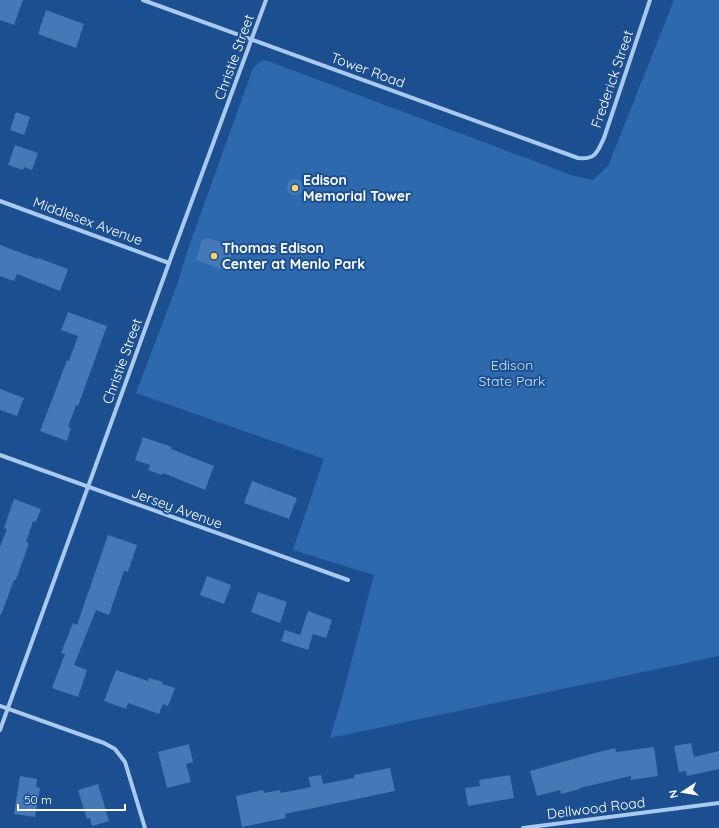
<svg xmlns="http://www.w3.org/2000/svg" width="719" height="828" viewBox="0 0 719 828" font-family="Quicksand,sans-serif">
<rect width="100%" height="100%" fill="#1b4f8f"/>
<!-- green -->
<polygon fill="#2e69ad" points="674,0 719,0 719,656 330,738 340,705 374,575 293,550 324,459 136,393 178,282 188,249 253,68 261,61 268,61 571,175 593,180 608,166"/>
<!-- building -->
<g fill="#4478b7">
<polygon points="0,0 23,0 14,25 0,20"/>
<polygon points="46,10 84,24 76,48 38,34"/>
<polygon points="16,112 30,117 24,135 10,130"/>
<polygon points="15,145 38,153 32,170 24,167 23,170 8,165"/>
<circle cx="295" cy="187" r="8"/>
<polygon points="209,238 235,247 226,271 196,260 202,240"/>
<polygon points="0,245 38,259 38,258 68,269 60,291 17,274 14,281 0,276"/>
<polygon points="68,312 107,326 78,406 76,405 68,427 71,428 67,441 40,431 51,402 51,403 67,360 69,361 78,336 61,330"/>
<polygon points="0,389 24,398 17,416 0,410"/>
<polygon points="143,437 172,447 171,449 214,466 205,490 163,473 162,475 148,470 150,465 135,460"/>
<polygon points="252,481 297,498 289,519 244,503"/>
<polygon points="14,499 41,509 36,522 33,521 26,542 29,543 16,580 14,580 1,615 0,614 0,547 7,529 4,528"/>
<polygon points="108,535 137,545 128,572 124,571 109,615 96,610 74,665 87,670 78,697 52,688 65,654 61,653 73,623 77,625"/>
<polygon points="207,576 231,585 224,604 200,595"/>
<polygon points="258,592 287,602 280,623 251,612"/>
<polygon points="308,611 332,620 326,638 313,634 308,650 281,641 285,630 300,635"/>
<polygon points="116,670 148,681 149,678 163,682 162,684 175,688 168,706 163,704 159,714 128,703 126,709 104,701"/>
<polygon points="691,743 694,757 719,751 719,769 687,776 686,771 679,772 674,746"/>
<polygon points="189,744 193,762 186,764 191,782 167,788 158,752"/>
<polygon points="654,747 658,776 631,780 631,776 580,788 580,789 561,794 560,790 537,796 530,771 591,754 615,748 616,752"/>
<polygon points="390,768 395,791 285,814 286,818 242,827 236,796 263,790 264,793 280,790 281,793 311,787 308,777 321,775 323,784 354,778 354,775"/>
<polygon points="510,775 514,798 468,806 465,788 480,786 479,780"/>
<polygon points="20,776 37,779 36,787 40,788 35,817 14,814"/>
<polygon points="98,784 109,821 92,826 90,818 87,819 78,790"/>
</g>
<g fill="none" stroke-linecap="round" stroke-linejoin="round">
<!-- street -->
<g stroke="#a9c9ee" stroke-width="4">
<path d="M 143,0 L 578,158 C 596,160 597,152 604,138 L 650,0"/>
<polyline points="0,201 169,263"/>
<polyline points="0,455 348,580"/>
<polyline points="0,706 104,743 115,749 125,762 145,828"/>
<polyline points="0,730 169,263 266,0"/>
<polyline points="523,828 719,803"/>
</g>
</g>
<!-- markers -->
<g fill="#ffd166" stroke="#1b4f8f" stroke-width="1.5">
<circle cx="295" cy="188" r="4"/>
<circle cx="214" cy="256" r="4"/>
</g>
<g text-anchor="middle" stroke-width="4" stroke-linejoin="round" paint-order="stroke">
<!-- street labels -->
<g font-size="14" fill="#fff" stroke="#1b4f8f">
<text transform="translate(234 57) rotate(-70)" y="5">Christie Street</text>
<text transform="translate(368 70) rotate(20)" y="5">Tower Road</text>
<text transform="translate(612 79) rotate(-71)" y="5">Frederick Street</text>
<text transform="translate(88 221) rotate(20)" y="5">Middlesex Avenue</text>
<text transform="translate(122 361) rotate(-70)" y="5">Christie Street</text>
<text transform="translate(177 508) rotate(20)" y="5">Jersey Avenue</text>
<text transform="translate(596 808) rotate(-7)" y="5">Dellwood Road</text>
</g>
<!-- poi labels -->
<g font-size="14" font-weight="bold" fill="#fff" stroke="#1b4f8f" text-anchor="start">
<text x="303" y="185">Edison<tspan x="303" dy="16">Memorial Tower</tspan></text>
<text x="222" y="253">Thomas Edison<tspan x="222" dy="16">Center at Menlo Park</tspan></text>
</g>
<!-- park labels -->
<g font-size="14" fill="#cfe3fa" stroke="#1b4f8f">
<text x="512" y="370">Edison<tspan x="512" dy="16">State Park</tspan></text>
</g>
</g>
<!-- north arrow -->
<g transform="translate(683 792) rotate(258)" stroke="#1b4f8f" stroke-width="3" paint-order="stroke">
<path d="M0-3L7 15L0 10L-7 15Z" fill="#ffffff"/>
<text y="-6" font-size="11" font-weight="bold" text-anchor="middle" fill="#ffffff">N</text>
</g>
<!-- scale -->
<path d="M18 804v6h107v-6" fill="none" stroke="#ffffff" stroke-width="2"/>
<text x="24" y="804" font-size="12" fill="#ffffff" stroke="#1b4f8f" stroke-width="3" paint-order="stroke">50 m</text>
</svg>
